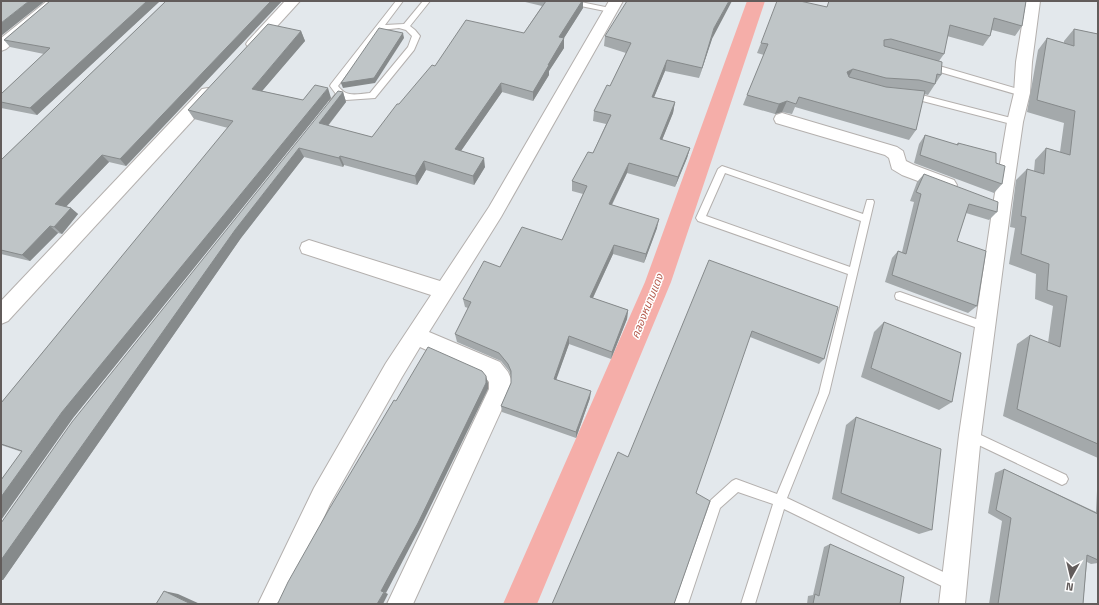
<svg xmlns="http://www.w3.org/2000/svg" width="1099" height="605" viewBox="0 0 1099 605" font-family="'Titillium Web','Noto Sans Thai',sans-serif">
<rect width="100%" height="100%" fill="#e3e8ec"/>
<g fill="none" stroke-linecap="round" stroke-linejoin="round">
<!-- canal -->
<polygon fill="#f5aea9" fill-rule="evenodd" points="747,1 765,1 671,282 537,604 503,604 645,282"/>
<defs>
<g id="service">
<path d="M 396,1 L 403,1 L 385,25 L 404,24 L 423,1 L 430,1 L 410,26 L 415,30 L 420,36 L 414,50 L 375,98 L 346,100 L 341,98 L 337,103 L 331,103 L 330,101 L 336,94 L 330,86 L 331,84 ZM 399,28 L 406,30 L 412,36 L 408,47 L 370,93 C 356,94 347,98 338,86 L 381,30 Z"/>
<polygon points="563,1 576,1 610,8 614,10 610,12 566,3"/>
<polygon points="929,63 1025,91 1026,93 1022,96 926,68 925,66"/>
<polygon points="910,92 1015,119 1019,122 1015,125 907,97 907,93"/>
<path d="M 722,166 L 863,214 L 867,200 L 873,200 L 874,202 L 829,393 L 787,498 L 958,579 L 959,584 L 958,589 L 953,590 L 948,589 L 784,509 L 755,604 L 741,604 L 773,504 L 738,492 L 720,508 L 688,604 L 674,604 L 711,500 L 732,481 L 736,479 L 777,494 L 819,393 L 848,274 L 698,221 L 696,218 L 718,169 ZM 725,173 L 861,221 L 850,267 L 706,216 Z"/>
<polygon points="900,292 990,324 991,327 990,330 986,331 896,299 895,296 896,293"/>
<polygon points="970,430 1066,475 1068,479 1066,483 1062,485 1058,483 966,439 964,435 966,431"/>
</g>
<g id="minor">
<polygon points="47,1 63,1 6,49 1,51 1,38"/>
<polygon points="285,1 300,1 258,47 253,49 248,47 246,44 248,41"/>
<polygon points="609,1 623,1 501,217 429,332 500,362 508,372 511,379 511,389 413,604 387,604 489,389 489,382 484,376 420,347 402,377 330,504 284,604 258,604 314,488 386,363 431,295 302,253 300,248 302,243 309,240 440,281 489,207"/>
<polygon points="1026,1 1040,1 1032,62 1030,93 1023,122 1011,205 981,435 965,604 939,604 959,435 993,205 1007,122 1014,93 1016,62"/>
<polygon points="208,88 214,89 216,93 214,97 8,321 1,324 1,301 202,89"/>
<polygon points="782,113 897,147 903,151 906,161 914,165 954,180 957,185 954,190 948,192 942,190 902,175 892,169 889,158 885,155 776,123 774,119 776,115"/>
</g>
</defs>
<!-- service casing -->
<use href="#service" stroke="#b4b0ae" stroke-width="2"/>
<!-- minor casing -->
<use href="#minor" stroke="#b4b0ae" stroke-width="2"/>
<!-- service -->
<use href="#service" fill="#fff" fill-rule="evenodd"/>
<!-- minor -->
<use href="#minor" fill="#fff" fill-rule="evenodd"/>
</g>
<!-- wall -->
<g fill="#a4a9ab">
<polygon points="50,1 160,1 37,115 1,108 1,94 44,54 10,47 4,40"/>
<polygon points="166,1 282,1 126,166 109,162 66,206 71,208 78,214 62,234 58,233 30,261 1,254 1,160"/>
<polygon points="521,1 583,1 583,8 564,38 564,48 549,71 549,75 533,101 502,92 461,151 485,167 474,185 426,170 417,185 344,165 343,167 304,157 241,238 3,580 1,580 1,523 343,92 346,102 328,126 372,137 399,104 435,66 524,33 542,6"/>
<polygon points="1026,1 1022,26 1015,36 992,30 990,36 983,46 947,36 944,54 939,61 941,75 928,95 924,94 916,130 909,140 795,107 792,114 782,112 775,114 743,105 747,95 764,55 757,53 761,43"/>
<polygon points="1074,29 1098,34 1098,458 1003,416 1017,344 1030,335 1048,343 1053,306 1035,299 1036,274 1009,264 1015,228 1010,227 1016,180 1027,169 1034,171 1035,160 1046,148 1060,152 1064,123 1027,112 1038,50 1047,38 1064,43 1064,41"/>
<polygon points="301,31 305,41 262,91 303,100 331,98 73,418 1,520 1,480 22,452 1,445 1,403 228,128 194,119 188,110"/>
<polygon points="605,36 712,39 699,78 665,71 654,97 675,102 673,113 662,140 690,148 687,158 675,187 627,173 612,205 657,228 644,263 613,254 593,298 628,310 627,319 611,359 569,344 556,379 590,398 576,438 502,412 501,406 511,383 511,376 509,371 501,361 457,342 455,334 468,308 465,307 463,299 500,267 562,240 583,194 572,191 572,181 593,153 606,124 593,121 594,111 610,86 626,53 604,46"/>
<polygon points="925,135 956,145 958,143 996,163 1002,184 994,193 914,163 919,144"/>
<polygon points="924,174 997,212 989,220 966,213 957,241 977,306 968,313 885,282 892,258 898,251 902,252 914,202 910,201 917,182"/>
<polygon points="709,260 824,359 819,364 750,337"/>
<polygon points="884,322 952,402 939,410 861,377 874,332"/>
<polygon points="856,417 932,530 919,534 832,499 846,425"/>
<polygon points="1004,469 1096,512 1098,470 1098,563 1091,564 1087,562 1083,604 989,604 1002,521 988,513 995,473"/>
<polygon points="830,544 900,604 807,604 808,596 813,595 824,547"/>
</g>
<!-- shaded-wall -->
<g fill="#868a8b">
<polygon points="29,1 45,1 1,36 1,23"/>
<polygon points="147,1 160,1 37,115 30,108"/>
<polygon points="271,1 282,1 126,166 120,159"/>
<polygon points="582,1 583,1 583,8 564,38 564,48 549,71 549,75 533,101 533,92 548,65 559,37"/>
<polygon points="729,1 732,1 712,39 699,78 714,28"/>
<polygon points="301,31 305,41 256,98 252,89"/>
<polygon points="403,33 404,38 375,83 343,88 341,83"/>
<polygon points="667,60 665,71 650,107 652,97"/>
<polygon points="853,69 847,80 847,72"/>
<polygon points="501,83 502,92 456,158 455,149"/>
<polygon points="328,88 331,98 73,418 1,520 1,497 62,412"/>
<polygon points="343,92 346,102 322,133 319,123"/>
<polygon points="787,101 782,112 775,114 779,104"/>
<polygon points="675,102 673,113 658,150 660,139"/>
<polygon points="299,148 304,157 241,238 3,580 1,580 1,560 235,230"/>
<polygon points="690,148 687,158 675,187 678,177"/>
<polygon points="102,155 109,162 62,211 55,204"/>
<polygon points="340,156 344,165 343,167 339,158"/>
<polygon points="484,158 485,167 474,185 473,176"/>
<polygon points="424,161 426,170 417,185 415,176"/>
<polygon points="629,163 627,173 607,214 609,204"/>
<polygon points="71,208 78,214 62,234 54,227"/>
<polygon points="659,219 657,228 644,263 646,254"/>
<polygon points="50,226 58,233 30,261 22,255"/>
<polygon points="614,245 613,254 589,306 590,297"/>
<polygon points="628,310 627,319 611,359 612,352"/>
<polygon points="569,336 569,344 554,386 554,379"/>
<polygon points="486,376 488,383 488,389 421,526 386,593 381,591"/>
<polygon points="591,391 590,398 576,438 576,432"/>
<polygon points="164,591 178,594 200,604 191,604"/>
<polygon points="384,592 388,594 383,604 377,604"/>
</g>
<!-- building -->
<g fill="#bfc5c7" stroke="#868a8b">
<polygon points="1,1 29,1 1,23"/>
<polygon points="50,1 147,1 30,108 1,102 1,94 50,48 4,40"/>
<polygon points="166,1 271,1 120,159 102,155 55,204 71,208 54,227 50,226 22,255 1,250 1,160"/>
<polygon points="546,1 582,1 559,37 564,38 548,65 549,65 533,92 501,83 455,149 484,158 473,176 424,161 415,176 340,156 339,158 299,148 235,230 1,560 1,523 72,422 338,91 343,92 319,123 372,137 397,104 399,104 432,65 435,66 466,20 524,33"/>
<polygon points="627,1 729,1 714,28 702,68 667,60 652,97 675,102 660,139 690,148 678,177 629,163 609,204 659,219 646,254 614,245 590,297 628,310 612,352 569,336 554,379 591,391 576,432 501,406 511,383 511,371 508,364 499,353 455,334 471,302 463,299 484,261 500,267 522,227 562,240 587,186 572,181 588,152 593,153 611,115 594,111 607,85 610,86 631,43 605,36"/>
<polygon points="777,1 800,1 827,7 829,1 1026,1 1022,26 994,18 990,36 950,25 944,54 891,39 884,40 884,46 942,62 941,75 937,74 935,84 919,80 886,78 853,69 847,72 849,77 886,87 925,91 916,130 799,97 796,104 787,101 779,104 747,95 768,44 761,43"/>
<polygon points="268,24 301,31 252,89 303,100 315,85 328,88 62,412 1,497 1,480 22,451 1,444 1,403 233,121 188,110"/>
<polygon points="379,28 403,33 374,78 341,83"/>
<polygon points="1074,29 1098,34 1098,444 1017,409 1030,335 1060,347 1067,296 1047,290 1049,264 1021,254 1026,217 1021,216 1027,169 1044,174 1046,148 1070,155 1075,111 1037,100 1047,38 1074,46"/>
<polygon points="925,135 958,145 958,143 996,153 996,163 1005,166 1002,184 920,155"/>
<polygon points="924,174 998,202 997,212 969,204 957,241 986,251 977,306 892,275 898,251 906,254 921,194 916,192"/>
<polygon points="709,260 838,307 824,359 752,331 696,493 710,501 674,604 552,604 618,452 628,457"/>
<polygon points="884,322 961,353 952,402 871,368"/>
<polygon points="428,347 482,371 486,376 486,383 418,523 381,591 384,592 377,604 275,604 278,603 288,582 328,511 394,400 396,401"/>
<polygon points="856,417 941,449 932,530 841,493"/>
<polygon points="1004,469 1098,514 1098,560 1087,555 1083,604 998,604 1011,518 996,510"/>
<polygon points="830,544 904,577 900,604 813,604 815,594 819,596"/>
<polygon points="164,591 191,604 156,604"/>
</g>
<g text-anchor="middle" stroke-width="3" stroke-linejoin="round" paint-order="stroke">
<!-- water labels -->
<g font-size="11" font-style="italic" fill="#b55d4f" stroke="#fff">
<text transform="translate(647 306) rotate(-68)" y="4">คลองหนามแดง</text>
</g>
</g>
<!-- border -->
<rect width="1099" height="605" fill="none" stroke="#625c5b" stroke-width="4"/>
<!-- north arrow -->
<g transform="translate(1071 577) rotate(188)" stroke="#ffffff" stroke-width="3" paint-order="stroke">
<path d="M0-3L7 15L0 10L-7 15Z" fill="#625c5b"/>
<text y="-6" font-size="11" font-weight="bold" text-anchor="middle" fill="#625c5b">N</text>
</g>
</svg>
